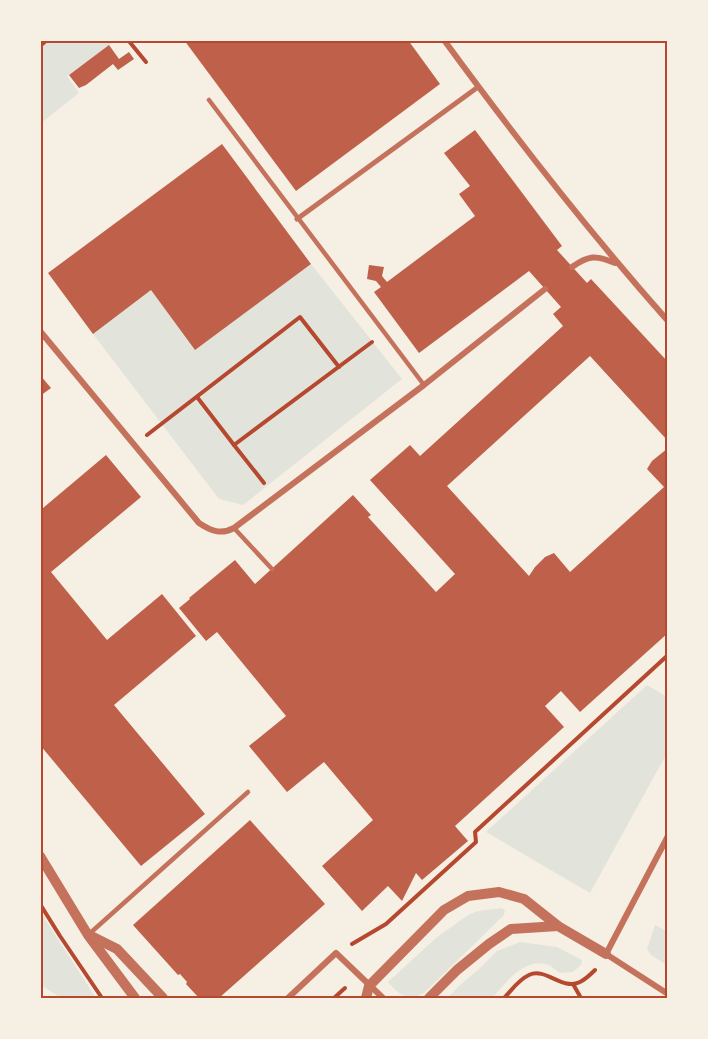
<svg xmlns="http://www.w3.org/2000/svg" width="708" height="1039" viewBox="0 0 708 1039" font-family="'PT Sans Narrow',sans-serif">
<rect width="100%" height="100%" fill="#f6efe4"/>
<!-- green -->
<g fill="#e2e4dc">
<polygon points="41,41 115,41 67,76 79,93 41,123"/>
<polygon points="311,264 402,379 243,505 219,499 93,334 151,290 195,349"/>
<polygon points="647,685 667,697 667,753 590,893 486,832"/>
<path d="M 502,908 L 505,911 L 504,915 L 424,993 C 407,1001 400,996 388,982 L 436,938 L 468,915 L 478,911 Z"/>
<polygon points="41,913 96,998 61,998 41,985"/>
<polygon points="655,925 667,931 667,965 651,955 647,949"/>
<path d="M 520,942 L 557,947 L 582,960 L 581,965 L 573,972 L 560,973 C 556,971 552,966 548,965 C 523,957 506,983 492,998 L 447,998 L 459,986 L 480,968 L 497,951 Z"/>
</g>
<!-- building -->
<g fill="#bf614a">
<polygon points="184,40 408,40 440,84 296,191"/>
<polygon points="109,45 119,59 129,52 134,59 118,70 113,64 86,85 79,88 69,75"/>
<polygon points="475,130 562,246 557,250 587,283 591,279 668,362 668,441 590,356 447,486 529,576 535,567 545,557 554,553 570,572 664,487 647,469 652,461 668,448 668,633 580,712 561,691 545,706 564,727 455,826 468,841 422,880 416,873 402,901 388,886 362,911 322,866 373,820 324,762 287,792 249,746 286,716 217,632 206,641 179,608 190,599 189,598 235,560 255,584 353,495 371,515 368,517 436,592 455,574 370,480 410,445 420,456 563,326 553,314 561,307 529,271 419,353 374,292 381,287 376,281 367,279 369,265 384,267 382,276 387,282 475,216 459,194 470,186 444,153"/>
<polygon points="222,144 311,264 195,350 151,290 93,334 48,273"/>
<polygon points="40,375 51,388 40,396"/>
<polygon points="106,455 141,497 51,572 107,640 162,594 196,636 114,705 205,814 141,866 40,745 40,695 43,693 40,690 40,506 43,508"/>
<polygon points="250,820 325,904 219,998 199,998 186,984 187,982 180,974 178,975 133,925"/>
</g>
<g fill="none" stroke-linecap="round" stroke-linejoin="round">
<!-- path -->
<g stroke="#b5482f" stroke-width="4">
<polyline points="128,40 146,62"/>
<polyline points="40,46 47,40"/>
<polyline points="197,397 234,445"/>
<polyline points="147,435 300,317 339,367"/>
<polyline points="264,483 234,445 372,342"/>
<polyline points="40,904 60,936 102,998"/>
<polyline points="352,944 386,924 476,842 475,832 668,655"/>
<polyline points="573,984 581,998"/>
<polyline points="334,998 345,988"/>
<path d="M 504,998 C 512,990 518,980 529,975 C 546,967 562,991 580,982 C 586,979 591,974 595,970"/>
</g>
<!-- service -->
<g stroke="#c5725c" stroke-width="4.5">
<polyline points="209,100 424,385"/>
<polyline points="234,528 272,569"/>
<polyline points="88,935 248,792"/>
</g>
<!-- pedestrian -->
<polyline stroke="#c5725c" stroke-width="5" points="297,219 478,87"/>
<!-- minor -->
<g stroke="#c5725c" stroke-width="6">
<path d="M 444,40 C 515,137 589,232 668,321"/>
<path d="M 572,267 C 589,255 596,255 615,263"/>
<path d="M 40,331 L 199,523 C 211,531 221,535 234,528 L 424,385 L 545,289"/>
<polyline points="668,836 606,954 668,994"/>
<polyline points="288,998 336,953 383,998"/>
</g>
<!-- tertiary -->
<g stroke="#c5725c" stroke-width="10">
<polyline points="40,856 88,935 135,998"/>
<polyline points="91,936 117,949 163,998"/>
<polyline points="366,998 369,986 444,910 468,896 499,892 524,899 558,926 606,954"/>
<polyline points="429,998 457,970 489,944 511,929 558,926"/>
</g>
</g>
<!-- border -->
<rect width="708" height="1039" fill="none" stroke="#f6efe4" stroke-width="84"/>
<rect x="42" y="42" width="624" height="955" fill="none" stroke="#b5482f" stroke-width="2"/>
</svg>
